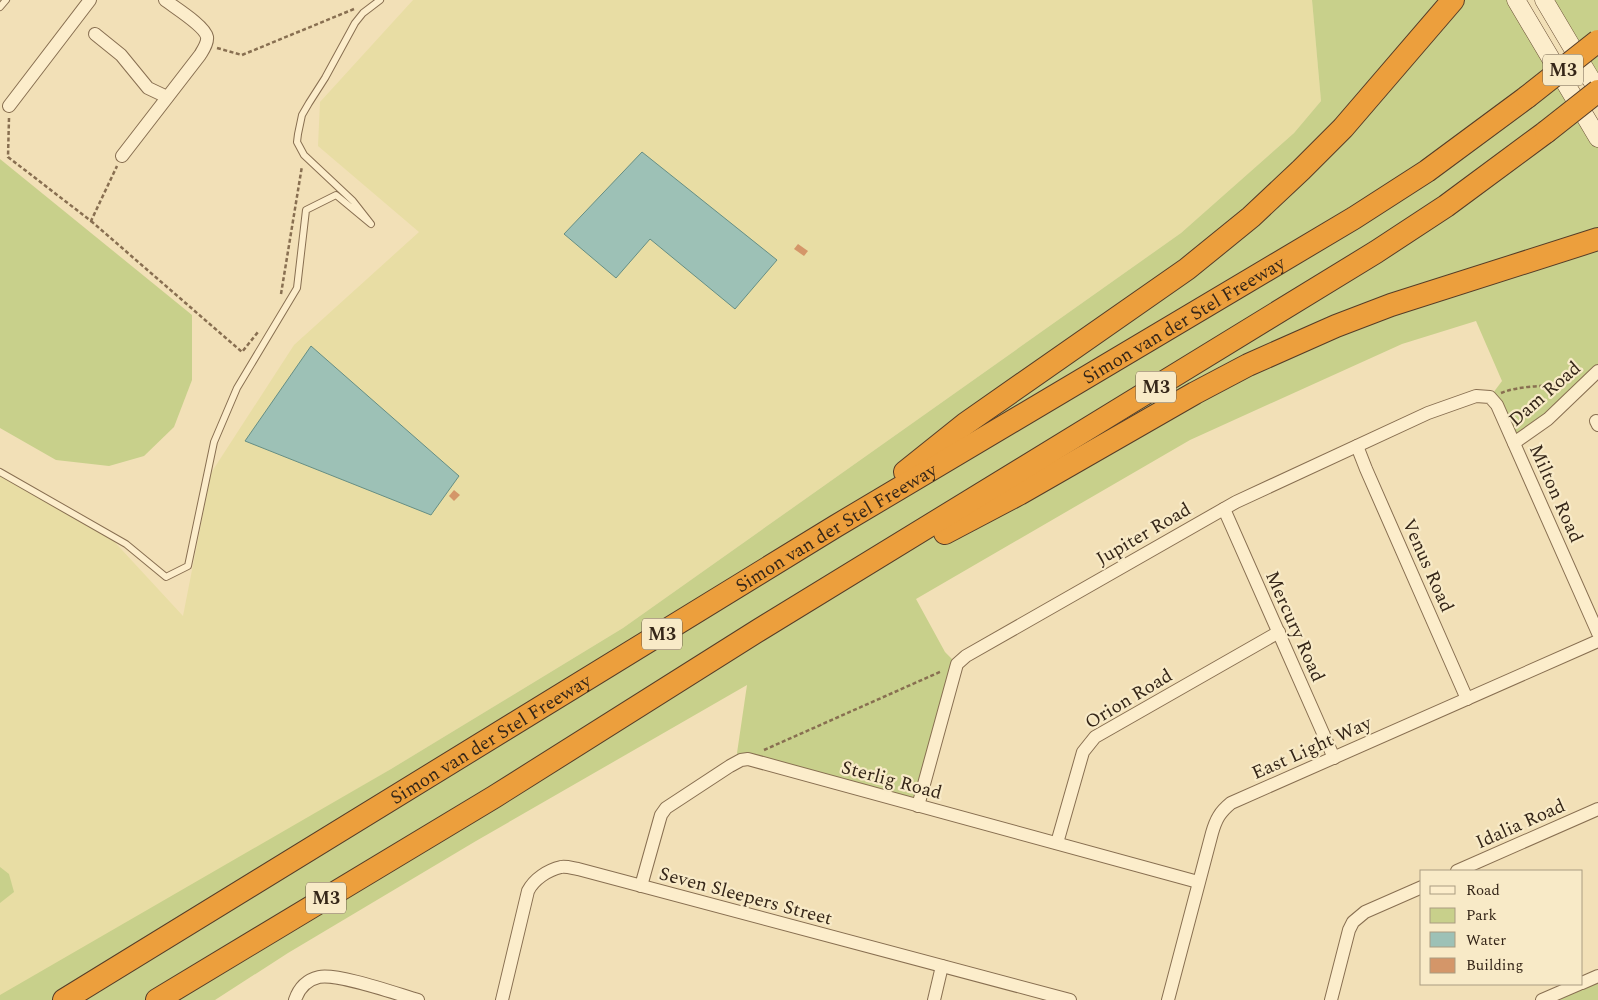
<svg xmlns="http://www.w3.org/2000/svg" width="1598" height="1000" viewBox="0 0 1598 1000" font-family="Spectral,serif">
<rect width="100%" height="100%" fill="#f2e0b7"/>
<!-- farmland -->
<polygon fill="#e8dda4" points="413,0 1312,0 1321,101 1294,133 1181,233 623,628 391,769 0,1000 0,475 98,524 183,616 211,473 294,345 419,232 318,146 320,102"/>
<!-- green -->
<g fill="#c8d08b">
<polygon points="1312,0 1516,0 1598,138 1598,371 1514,443 1490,397 1502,381 1476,321 1402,344 1190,440 916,599 945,652 957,664 918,806 741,760 737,753 747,685 476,841 288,953 215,1000 0,1000 0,995 391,769 623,628 1181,233 1294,133 1321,101"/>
<polygon points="1544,0 1598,0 1598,91"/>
<polygon points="0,159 192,315 192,380 174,427 144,456 109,466 56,460 0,428"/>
<polygon points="0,867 9,874 14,892 0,903"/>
<polygon points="1598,981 1598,1000 1556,1000"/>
</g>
<!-- water -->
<g fill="#9dc1b6" stroke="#658e84">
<polygon points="642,152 777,260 735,309 650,239 616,278 564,234"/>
<polygon points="311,346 459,476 431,515 245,441"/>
</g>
<!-- building -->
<g fill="#d49669">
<polygon points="798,244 808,251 804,256 794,249"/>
<polygon points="454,490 460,495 454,501 449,496"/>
</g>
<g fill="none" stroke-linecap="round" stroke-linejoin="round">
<defs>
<g id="lane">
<polyline points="0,7 6,0"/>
<polyline points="0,472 126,544 166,577 188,566 214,442 237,388 297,288 306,210 336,195 371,224 353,201 304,155 297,142 298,134 302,115 309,103 325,78 355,23 363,13 380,0"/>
</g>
<g id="street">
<polyline points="95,34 121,55 148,88 167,97"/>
<polyline points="9,106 90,0"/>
<path d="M 122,156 L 200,55 C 203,50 208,43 207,37 C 205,26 174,7 165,0"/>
<polyline points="1596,421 1598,425"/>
<polyline points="1514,443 1548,419 1598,371"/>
<polyline points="1357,446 1366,469 1467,699"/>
<polyline points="1224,509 1334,758"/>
<polyline points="918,806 957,664 966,656 1236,502 1428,413 1476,396 1490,397 1497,405 1598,633"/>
<polyline points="1057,843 1083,752 1095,737 1279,632"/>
<polyline points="1457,871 1598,809"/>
<polyline points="641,886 659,822 661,815 666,808 730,766 741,760 748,759 1198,882"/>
<polyline points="1582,983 1598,976"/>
<path d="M 295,1000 C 299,988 306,980 319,977 C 338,973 397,994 418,1000"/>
<path d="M 502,1000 L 528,891 C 534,879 548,870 561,867 C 566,866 572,868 578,869 L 1070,1000"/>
<polyline points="934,1000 942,966"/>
<path d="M 1168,1000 L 1212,833 C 1216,819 1220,812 1231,803 L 1598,641"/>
<polyline points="1331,1000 1349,930 1353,922 1365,912 1422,887"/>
<polyline points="1542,1000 1579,984"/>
</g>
<g id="secondary">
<polyline points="1516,0 1598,138"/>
<polyline points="1544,0 1598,91"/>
</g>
<g id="highway">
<polyline points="905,472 965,424 1187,269 1251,217 1301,170 1343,128 1453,0"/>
<polyline points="945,533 1019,494 1195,393 1248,365 1336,326 1391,305 1598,239"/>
<path id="s1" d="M 64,1000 L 836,526 L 1354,218 L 1427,171 L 1527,97"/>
<polyline points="157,1000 494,797 759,630 1376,252 1446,206 1546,132"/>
</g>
</defs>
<!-- lane casing -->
<use href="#lane" stroke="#886f51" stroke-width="8"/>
<!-- street casing -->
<use href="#street" stroke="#886f51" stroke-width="14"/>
<!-- secondary casing -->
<use href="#secondary" stroke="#6a4f35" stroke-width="19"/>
<!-- highway casing -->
<use href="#highway" stroke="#553c27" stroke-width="24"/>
<!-- path -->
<g stroke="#886f51" stroke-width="2.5" stroke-dasharray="4 2.5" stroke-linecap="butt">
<polyline points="217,48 242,55 354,9"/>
<polyline points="9,118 8,157 91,221 117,166"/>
<polyline points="91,221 242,352 258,332"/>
<polyline points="281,294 302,166"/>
<path d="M 1501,393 C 1518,386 1546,385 1565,386"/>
<polyline points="764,750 942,671"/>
</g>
<!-- lane -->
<use href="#lane" stroke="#fcedcb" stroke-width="6"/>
<!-- street -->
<use href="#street" stroke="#fcedcb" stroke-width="12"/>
<!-- secondary -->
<use href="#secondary" stroke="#fcedcb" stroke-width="18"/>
<!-- highway -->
<use href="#highway" stroke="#ec9f3d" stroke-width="22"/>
<defs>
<g id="highway-bridge">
<polyline points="1527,97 1598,41"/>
<polyline points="1546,132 1598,91"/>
</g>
</defs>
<!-- highway-bridge casing -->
<use href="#highway-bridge" stroke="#553c27" stroke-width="24" stroke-linecap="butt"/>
<!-- highway-bridge -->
<use href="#highway-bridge" stroke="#ec9f3d" stroke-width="22"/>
</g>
<g text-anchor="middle" stroke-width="4.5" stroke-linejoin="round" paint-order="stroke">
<!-- shield labels -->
<g fill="#f8eac7" stroke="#70614c" stroke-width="1">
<rect x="1543" y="54.5" width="40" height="31" rx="4"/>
<rect x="1136" y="371.5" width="40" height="31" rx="4"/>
<rect x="642" y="618.5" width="40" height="31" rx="4"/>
<rect x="306" y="882.5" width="40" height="31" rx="4"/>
</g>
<g font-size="18" font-weight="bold" fill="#352618">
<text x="1563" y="76">M3</text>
<text x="1156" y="393">M3</text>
<text x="662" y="640">M3</text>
<text x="326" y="904">M3</text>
</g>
<!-- street labels -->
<g font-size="19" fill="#352618" stroke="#f8eac7">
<text dy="7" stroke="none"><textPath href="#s1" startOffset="1310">Simon van der Stel Freeway</textPath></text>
<text transform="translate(1544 393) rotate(-41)" y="7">Dam Road</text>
<text transform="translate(1557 493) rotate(66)" y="7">Milton Road</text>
<text dy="7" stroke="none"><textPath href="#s1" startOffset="905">Simon van der Stel Freeway</textPath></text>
<text transform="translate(1143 533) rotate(-30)" y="7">Jupiter Road</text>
<text transform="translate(1429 565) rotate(66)" y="7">Venus Road</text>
<text transform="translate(1296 626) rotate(66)" y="7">Mercury Road</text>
<text transform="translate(1128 698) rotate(-31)" y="7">Orion Road</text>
<text dy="7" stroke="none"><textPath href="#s1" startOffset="500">Simon van der Stel Freeway</textPath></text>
<text transform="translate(1311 747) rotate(-24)" y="7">East Light Way</text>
<text transform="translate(892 779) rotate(15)" y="7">Sterlig Road</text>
<text transform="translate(1520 823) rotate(-24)" y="7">Idalia Road</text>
<text transform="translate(746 895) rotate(15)" y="7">Seven Sleepers Street</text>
</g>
</g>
<!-- legend -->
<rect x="1420" y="870" width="162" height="115" fill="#f8eac7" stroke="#aa9c81"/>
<rect x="1430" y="886" width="25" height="8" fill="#fcedcb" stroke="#aa9c81"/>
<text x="1466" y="895" font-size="15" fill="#352618">Road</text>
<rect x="1430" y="908" width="25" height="15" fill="#c8d08b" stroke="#aa9c81"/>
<text x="1466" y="920" font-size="15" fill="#352618">Park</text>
<rect x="1430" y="932" width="25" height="15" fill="#9dc1b6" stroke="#aa9c81"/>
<text x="1466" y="945" font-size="15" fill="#352618">Water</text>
<rect x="1430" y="958" width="25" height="15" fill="#d49669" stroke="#aa9c81"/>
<text x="1466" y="970" font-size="15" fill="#352618">Building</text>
</svg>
